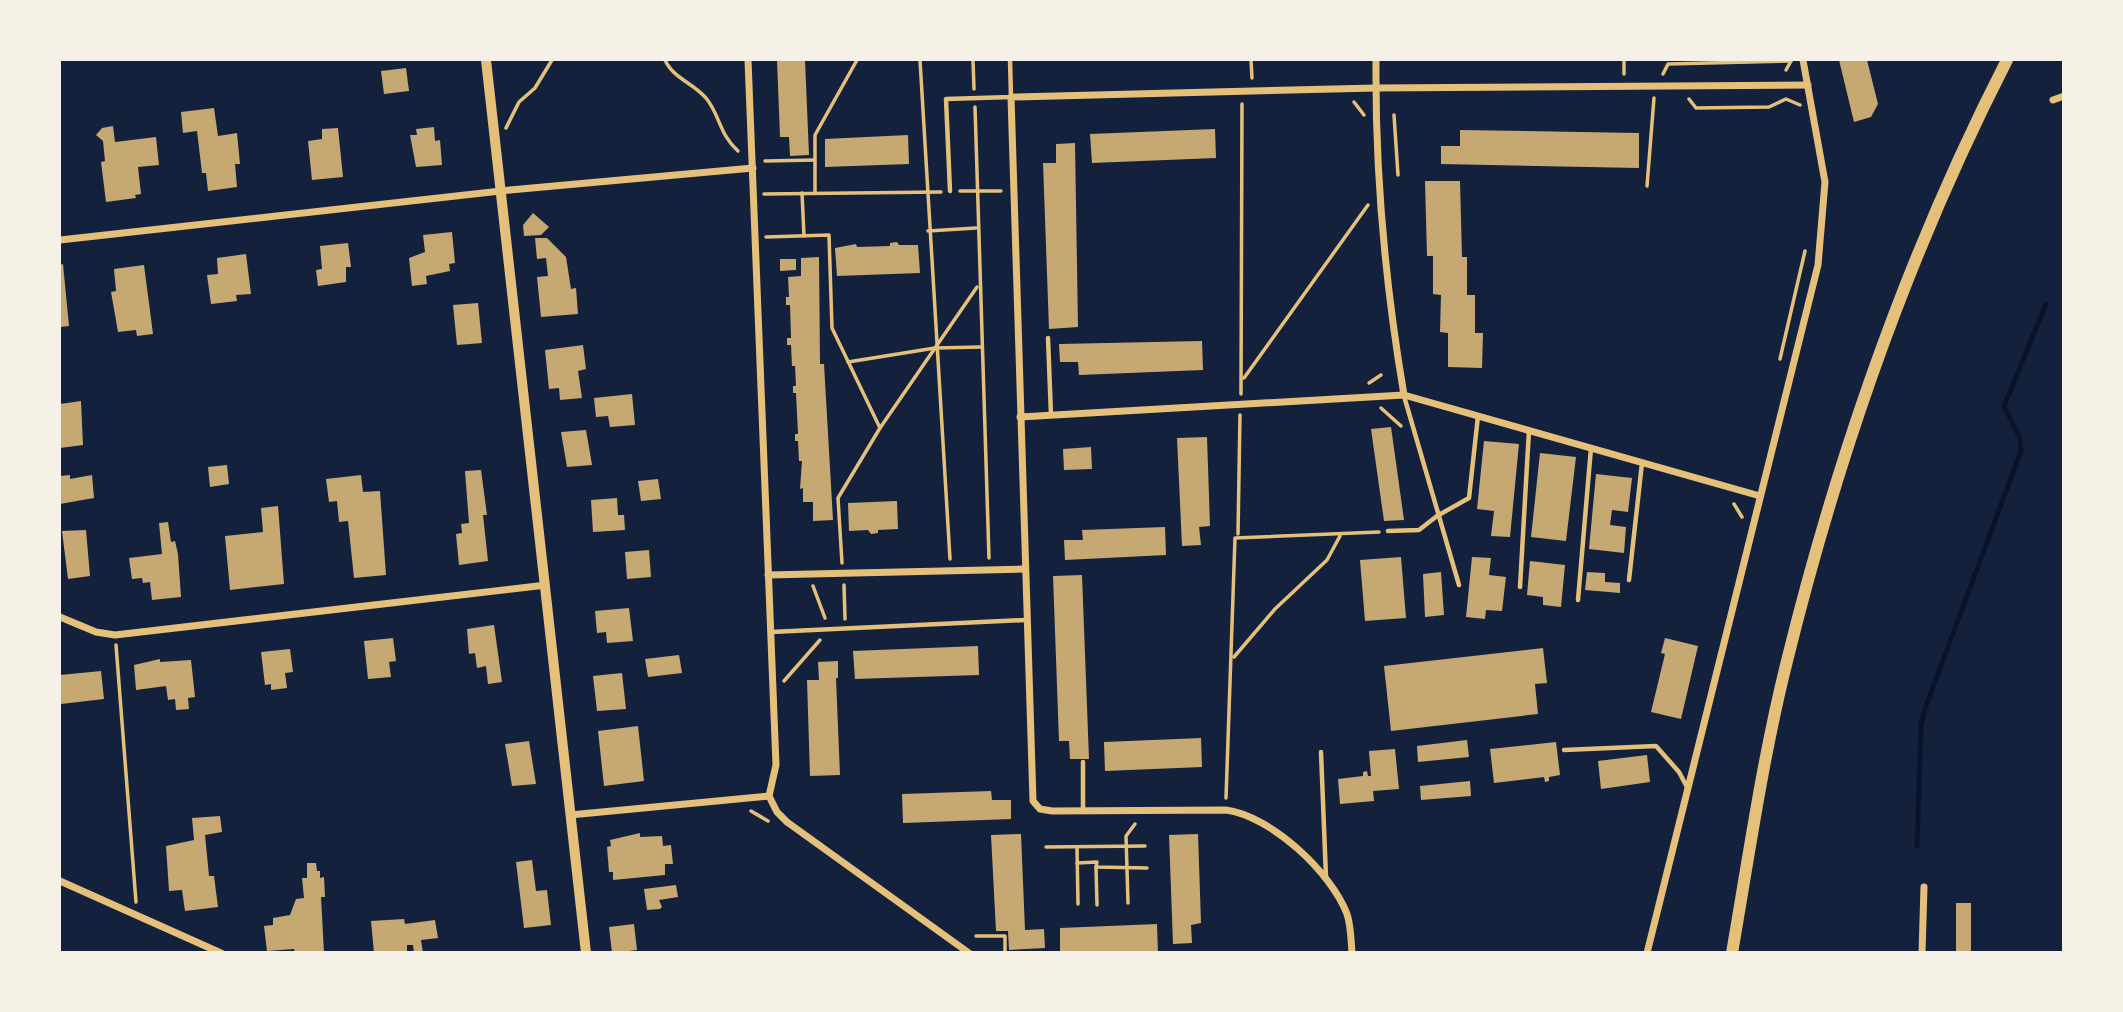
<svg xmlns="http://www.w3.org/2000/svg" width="2123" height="1012" viewBox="0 0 2123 1012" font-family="'Varela Round',sans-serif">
<rect width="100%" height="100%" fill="#14213d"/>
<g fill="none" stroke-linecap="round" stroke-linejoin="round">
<!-- stream -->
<polyline stroke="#0b132b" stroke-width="5" points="1917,846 1921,725 1926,706 2021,451 2020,438 2004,406 2046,304"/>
</g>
<!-- building -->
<g fill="#c6a872">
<polygon points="777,60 805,60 809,155 790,156 789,137 780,137"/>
<polygon points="1839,60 1867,60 1878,104 1871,117 1854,122"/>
<polygon points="406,68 409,91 384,94 381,71"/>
<polygon points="214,108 218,136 237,133 240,164 235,164 237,187 208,191 206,173 202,173 197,131 183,133 181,112"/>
<polygon points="113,126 115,142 156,137 159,165 138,167 141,194 135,195 136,198 106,202 101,162 105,161 103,141 96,135 102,128"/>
<polygon points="434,127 435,141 440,140 442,165 416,167 410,135 417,135 416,129"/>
<polygon points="338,128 343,177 312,180 308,141 322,139 322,129"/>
<polygon points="1215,129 1216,158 1092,163 1090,134"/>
<polygon points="1460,130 1639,133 1639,168 1441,164 1441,146 1460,146"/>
<polygon points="908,135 909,164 825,167 825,139"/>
<polygon points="1075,143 1078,327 1049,329 1043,163 1056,163 1056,144"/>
<polygon points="1425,181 1460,181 1462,257 1467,257 1467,295 1475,295 1475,333 1483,333 1482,368 1448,367 1448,333 1440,332 1441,295 1433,294 1433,256 1427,256"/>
<polygon points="533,213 549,227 541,235 524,236 523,225"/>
<polygon points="452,232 455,263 449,264 450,271 426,276 427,284 412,286 409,258 425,252 423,235"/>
<polygon points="535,238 547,238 566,257 571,289 576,288 578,314 541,317 537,277 548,276 546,258 537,259"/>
<polygon points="897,242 899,245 918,245 920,273 837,276 835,248 856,244 857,247 890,246 890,243"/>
<polygon points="348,243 351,267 346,267 346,282 318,286 316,270 322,269 320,246"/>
<polygon points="246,254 251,294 236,295 237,301 211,304 207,275 218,274 217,258"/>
<polygon points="819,257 820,364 824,364 833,520 813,521 813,502 803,502 803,488 800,489 802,461 799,461 798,441 795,441 795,434 798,434 796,393 793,393 793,386 796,386 795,366 792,366 791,345 787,345 787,338 791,338 790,305 786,305 786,297 789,297 788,277 801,276 801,258"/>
<polygon points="780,259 796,259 796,270 780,271"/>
<polygon points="63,264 69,326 60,327 60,265"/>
<polygon points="144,265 153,334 137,336 136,330 118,332 111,292 116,291 114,269"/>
<polygon points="478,303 482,343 457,345 453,305"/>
<polygon points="1202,341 1203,370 1079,375 1078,362 1060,362 1059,344"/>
<polygon points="583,345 586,369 578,371 582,398 560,400 559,388 549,389 545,350"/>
<polygon points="632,394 635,425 610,427 608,416 596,417 594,398"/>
<polygon points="81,401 83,445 60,448 60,404"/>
<polygon points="1391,427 1404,520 1384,521 1371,429"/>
<polygon points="586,430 592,465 567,467 561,432"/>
<polygon points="1207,437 1210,526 1199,527 1201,545 1182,546 1177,438"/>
<polygon points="1484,441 1519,444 1510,537 1491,536 1494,511 1477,509"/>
<polygon points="1091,447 1092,469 1064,470 1063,449"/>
<polygon points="1540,453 1576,457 1566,541 1531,537"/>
<polygon points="227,465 229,484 210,487 208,467"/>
<polygon points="481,470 487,515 483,515 488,561 459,565 456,534 462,533 461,524 469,523 465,471"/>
<polygon points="1596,474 1632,478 1628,512 1612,510 1610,525 1626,527 1624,553 1589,549"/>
<polygon points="70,475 70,479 92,475 94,498 60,504 60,476"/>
<polygon points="361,475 363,492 380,491 386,575 354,578 348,521 339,522 337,501 329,502 326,479"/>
<polygon points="658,479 661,499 641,501 638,481"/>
<polygon points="617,498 618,515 624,515 625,530 593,532 591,500"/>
<polygon points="897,501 898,529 878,530 878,533 871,534 868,530 849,531 848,503"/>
<polygon points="278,506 284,584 230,590 225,536 263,532 261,508"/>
<polygon points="168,522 171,542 175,541 178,554 181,597 152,600 150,582 143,583 142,578 132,579 129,558 162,554 159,523"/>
<polygon points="1165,527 1166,555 1065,560 1064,540 1083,540 1082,530"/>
<polygon points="86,530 90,576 68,579 62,531"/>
<polygon points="649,550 651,577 627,579 625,552"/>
<polygon points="1401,557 1406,618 1365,621 1360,560"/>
<polygon points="1472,557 1491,558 1489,575 1506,577 1502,611 1486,610 1485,619 1466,617"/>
<polygon points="1530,561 1565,565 1561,607 1543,605 1543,597 1527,595"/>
<polygon points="1441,572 1444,615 1425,617 1423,574"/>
<polygon points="1587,572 1605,573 1605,582 1620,583 1620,593 1585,590"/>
<polygon points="1082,575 1089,759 1070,759 1069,741 1059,741 1053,576"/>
<polygon points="629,608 633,641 607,643 606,632 597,633 595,611"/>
<polygon points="494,625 502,682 488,684 486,666 477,668 475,653 469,654 467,629"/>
<polygon points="393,638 396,661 389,662 391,677 368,679 364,641"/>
<polygon points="1665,638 1698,646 1681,719 1651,712 1665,654 1661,653"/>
<polygon points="978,646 979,675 855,679 853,651"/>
<polygon points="1543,648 1547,683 1535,684 1538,714 1391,731 1384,666"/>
<polygon points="290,649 293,672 285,673 287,688 271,690 271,684 265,685 261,652"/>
<polygon points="679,655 682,673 648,677 645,659"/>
<polygon points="160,659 160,662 191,660 195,697 188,698 189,709 176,710 175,699 168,700 166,686 136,690 134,665"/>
<polygon points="838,661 838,678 836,678 840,775 810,776 807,680 819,680 818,662"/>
<polygon points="101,671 104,699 61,704 60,675"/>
<polygon points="622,673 626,709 597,711 593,676"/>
<polygon points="638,726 644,781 604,786 598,731"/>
<polygon points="1201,738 1202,767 1105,771 1104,742"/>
<polygon points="1467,740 1469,757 1418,762 1417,746"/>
<polygon points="529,741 536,784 512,786 505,744"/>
<polygon points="1556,742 1560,775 1549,777 1549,781 1545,782 1544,777 1494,783 1490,749"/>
<polygon points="1395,749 1399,789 1373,791 1374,801 1340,804 1338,779 1363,776 1363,772 1367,771 1368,776 1371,776 1369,751"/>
<polygon points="1647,755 1650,782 1601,789 1598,761"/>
<polygon points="1470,781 1471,796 1421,800 1420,786"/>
<polygon points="991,791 992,800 1011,800 1011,819 903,823 902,794"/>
<polygon points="220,816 222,832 205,835 209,876 214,876 218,907 185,911 182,890 169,891 166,846 194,840 192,818"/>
<polygon points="640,833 640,837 662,836 663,846 671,845 673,864 665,864 665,875 613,880 613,872 609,872 607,847 611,846 610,840"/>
<polygon points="1021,834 1025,930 1044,929 1045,948 1009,950 1008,931 996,931 991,835"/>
<polygon points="1198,834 1201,923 1191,925 1192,943 1173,944 1169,835"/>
<polygon points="532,860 536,891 547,890 551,925 524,928 516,862"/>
<polygon points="307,863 316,863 317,871 320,871 320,878 324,877 325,897 321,897 324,953 295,953 294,949 267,951 264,926 273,925 273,918 290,915 296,899 304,898 302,878 307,878"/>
<polygon points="676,885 678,897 659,900 662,907 660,909 647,910 644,889"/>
<rect x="1956" y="903" width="15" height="50"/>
<polygon points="404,919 405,924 435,920 438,938 421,940 423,953 414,953 413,945 407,945 407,951 374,953 371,921"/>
<polygon points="634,924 637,950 612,953 609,927"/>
<polygon points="1157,924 1158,953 1060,953 1060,928"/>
</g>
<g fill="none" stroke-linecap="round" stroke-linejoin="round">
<!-- path -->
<g stroke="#e5c07b" stroke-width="3.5">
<path d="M 665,60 C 673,78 693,83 706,98 C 720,115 719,134 738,151"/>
<polyline points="920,60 950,559"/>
<polyline points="973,60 974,89"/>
<polyline points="1251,60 1252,78"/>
<polyline points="1786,70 1791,61"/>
<polyline points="1624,74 1624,60"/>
<polyline points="1663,74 1668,64 1791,61"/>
<polyline points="1689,99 1696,108 1769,107 1786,99 1800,105"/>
<polyline points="1354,102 1364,115"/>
<polyline points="975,107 989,558"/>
<polyline points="1394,115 1398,175"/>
<polyline points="506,128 519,102 535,88 552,60"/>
<polyline points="765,161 815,160"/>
<polyline points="1647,186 1654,98"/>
<polyline points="960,191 1001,191"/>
<polyline points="802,193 804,236"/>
<polyline points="815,193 815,135 857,60"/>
<polyline points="764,194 941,192"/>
<polyline points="928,231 976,228"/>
<polyline points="766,237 829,235 832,328 880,428"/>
<polyline points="1780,359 1805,251"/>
<polyline points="848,362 935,348 981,347"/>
<polyline points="1244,378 1368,205"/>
<polyline points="1369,383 1381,375"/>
<polyline points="1241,394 1242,104"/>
<polyline points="1381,408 1401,426"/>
<polyline points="1734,504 1742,517"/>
<polyline points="1238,534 1240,415"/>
<polyline points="842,563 838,498 880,428 977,287"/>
<polyline points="844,585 845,619"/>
<polyline points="813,586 825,618"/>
<polyline points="116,645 136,902"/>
<polyline points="1234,657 1275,609 1327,560 1340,536"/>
<polyline points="784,681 820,640"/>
<polyline points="1226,798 1235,538 1379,532"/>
<polyline points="751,811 768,821"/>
<polyline points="1046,847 1145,846"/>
<polyline points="1077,847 1078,904"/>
<polyline points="1077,863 1097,862 1096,867 1147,868"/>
<polyline points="1096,867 1097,905"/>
<polyline points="1128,903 1126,836 1135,824"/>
<polyline points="976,936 1005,936 1005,953"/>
</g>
<!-- service -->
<g stroke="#e5c07b" stroke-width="4.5">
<polyline points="950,191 946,99 1011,97 1010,60"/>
<polyline points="1048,338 1051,415"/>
<polyline points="1404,396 1459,585"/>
<polyline points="1388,531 1419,530 1437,516 1469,498 1478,416"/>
<polyline points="1629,580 1642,463"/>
<polyline points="1520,587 1529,430"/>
<polyline points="1578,600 1591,448"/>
<polyline points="771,632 1025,620"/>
<polyline points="1564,750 1656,746 1679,772 1688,789"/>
<polyline points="1321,752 1326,877"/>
<polyline points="1083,810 1083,762"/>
</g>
<!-- minor -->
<g stroke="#e5c07b" stroke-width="7">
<polyline points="748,60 776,765 769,796"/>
<path d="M 1376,60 C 1375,173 1385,283 1404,395"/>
<polyline points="2053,100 2064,96"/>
<polyline points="60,240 510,190 753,168"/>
<polyline points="1020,417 1404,395 1760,496"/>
<polyline points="768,575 1024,569"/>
<polyline points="60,617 96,632 115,635 546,585"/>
<polyline points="769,796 777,812 787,822 969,953"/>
<polyline points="570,815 769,796"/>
<polyline points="60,881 221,953"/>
<path d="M 1352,953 C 1351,940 1351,926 1347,914 C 1331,872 1271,816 1226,810 L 1052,811 L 1040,809 L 1033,801 L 1011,97 L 1376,88 L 1808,85"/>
<polyline points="1647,953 1818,265 1825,182 1803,60"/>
<polyline points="1922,953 1924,887"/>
</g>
<!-- tertiary -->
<polyline stroke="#e5c07b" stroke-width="10" points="486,60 586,953"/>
<!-- primary -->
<path stroke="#e5c07b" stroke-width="12" d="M 1732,953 C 1749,855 1763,756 1787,661 C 1838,454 1910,249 2007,60"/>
</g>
<!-- border -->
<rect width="2123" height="1012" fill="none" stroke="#f6f1e7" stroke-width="122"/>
</svg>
